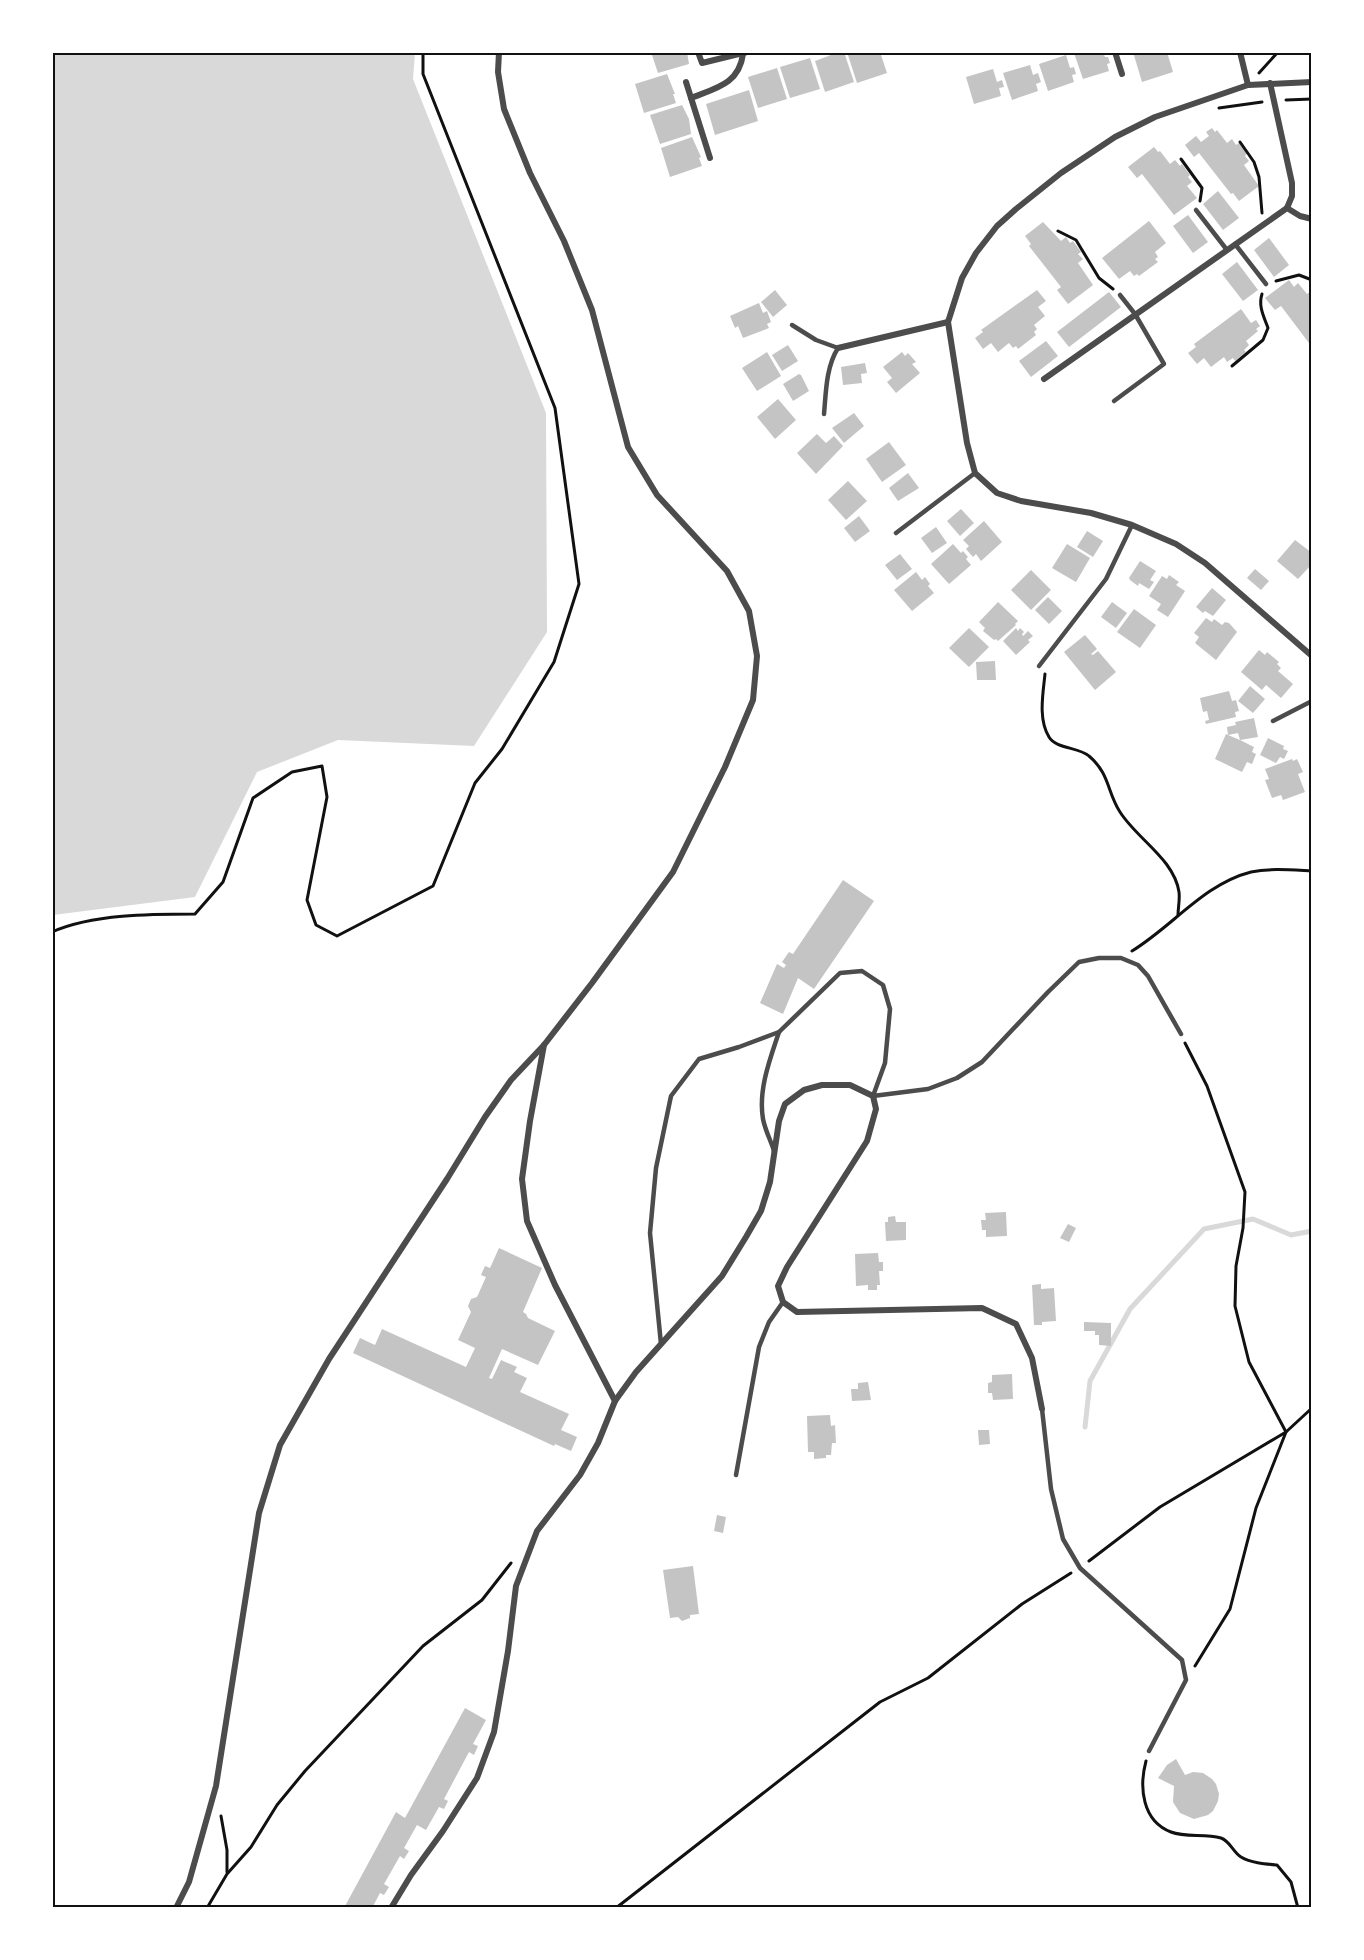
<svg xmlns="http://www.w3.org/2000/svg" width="1364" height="1960" viewBox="0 0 1364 1960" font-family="'Times New Roman',serif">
<rect width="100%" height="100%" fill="#fff"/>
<!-- water -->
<polygon fill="#d9d9d9" points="52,53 415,53 413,79 546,413 547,632 474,746 338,740 257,772 195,897 53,915"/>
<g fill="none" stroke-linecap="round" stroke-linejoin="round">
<!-- stream -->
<polyline stroke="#d9d9d9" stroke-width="5" points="1085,1427 1090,1381 1130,1309 1204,1229 1253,1219 1291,1235 1312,1231"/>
</g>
<!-- building -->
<g fill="#c4c4c4">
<polygon points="651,52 687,52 689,64 658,73"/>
<polygon points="839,52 844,52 854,82 825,92 815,61"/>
<polygon points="847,52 880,52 887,73 857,83"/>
<polygon points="1103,52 1105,57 1108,57 1110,63 1107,64 1109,71 1083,79 1074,53"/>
<polygon points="1133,52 1167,52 1173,72 1142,82"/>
<polygon points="1066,55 1070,68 1074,67 1076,74 1072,75 1074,82 1048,91 1039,64"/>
<polygon points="810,58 820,89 790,98 780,67"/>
<polygon points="1030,65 1033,75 1038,73 1041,82 1036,84 1038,91 1012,100 1003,73"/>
<polygon points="777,68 787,99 758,108 748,77"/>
<polygon points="993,69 997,82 1002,80 1004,87 999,88 1001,96 974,104 966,77"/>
<polygon points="667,74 675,94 673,94 676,103 644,113 635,84"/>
<polygon points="749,90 758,121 715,135 706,104"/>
<polygon points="682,105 689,119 691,134 660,144 650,115"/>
<polygon points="1212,128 1215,132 1217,130 1227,143 1232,139 1236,145 1239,143 1247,153 1245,156 1249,161 1244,165 1259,186 1239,201 1233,193 1231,194 1199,153 1194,157 1185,145 1196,136 1201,142 1209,136 1206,132"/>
<polygon points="692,137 701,157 699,158 702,166 670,177 661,148"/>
<polygon points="1154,147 1158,152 1160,151 1170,164 1175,160 1180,166 1182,164 1190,175 1188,177 1192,182 1187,186 1197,198 1174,215 1142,174 1137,178 1128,167"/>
<polygon points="1218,191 1239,218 1223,230 1203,204"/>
<polygon points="1188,215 1208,242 1193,253 1173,226"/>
<polygon points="1149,221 1166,243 1155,252 1158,257 1155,259 1158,262 1139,276 1137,274 1134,276 1130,271 1119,279 1102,258"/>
<polygon points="1043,222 1061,241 1066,237 1070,243 1073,241 1081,252 1078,254 1083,259 1078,263 1093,285 1068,304 1057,290 1061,287 1029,246 1031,244 1025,236"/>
<polygon points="1269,238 1289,265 1274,277 1254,250"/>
<polygon points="1237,262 1258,290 1243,301 1222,274"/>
<polygon points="1289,280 1294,287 1298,283 1307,294 1312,291 1312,347 1281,306 1275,310 1265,298"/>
<polygon points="775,290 787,305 773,317 761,302"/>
<polygon points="1037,290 1046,301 1038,307 1045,316 1034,325 1037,329 1034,332 1036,335 1018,349 1016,346 1013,348 1009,343 998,352 991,343 983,349 975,338 983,332 981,330"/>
<polygon points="1109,292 1121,307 1069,347 1057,332"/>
<polygon points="759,303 763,313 767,311 771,322 767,324 769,328 743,338 738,326 735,328 730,316"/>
<polygon points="1241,309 1251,323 1256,320 1260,326 1256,329 1258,331 1246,341 1249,345 1244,350 1246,352 1235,361 1233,358 1227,362 1224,357 1211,367 1204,358 1197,364 1188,353 1196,347 1194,344"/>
<polygon points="1046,341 1058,356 1031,377 1019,361"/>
<polygon points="788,345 798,361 782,371 772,355"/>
<polygon points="767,352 781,376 757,391 742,368"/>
<polygon points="902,352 905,356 908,353 916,362 912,364 920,373 896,393 887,382 892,378 883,367"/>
<polygon points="865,363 867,373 861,374 862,383 843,385 841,367"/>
<polygon points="799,374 801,375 809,391 793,401 783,384"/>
<polygon points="778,399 796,420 775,439 757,417"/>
<polygon points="854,413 864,426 844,443 832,428"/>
<polygon points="817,434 826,443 834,436 843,446 816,474 797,453"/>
<polygon points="889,442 906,465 882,482 866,459"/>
<polygon points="908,473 919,488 898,501 889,488"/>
<polygon points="848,481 867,501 846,520 828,500"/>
<polygon points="961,509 974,523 960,536 947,521"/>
<polygon points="859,516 870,531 855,542 844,528"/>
<polygon points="984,521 1002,542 981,561 976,554 973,557 966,549 969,546 963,540"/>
<polygon points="936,527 947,543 932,553 921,538"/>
<polygon points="1087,531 1103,541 1093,557 1077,547"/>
<polygon points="1295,540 1312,553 1312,564 1298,579 1277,561"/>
<polygon points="953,544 961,553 963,551 968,557 966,559 971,565 949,584 931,564"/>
<polygon points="1067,544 1090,558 1076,582 1052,568"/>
<polygon points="900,554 912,569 897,580 885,565"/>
<polygon points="1140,561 1156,571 1150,580 1154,582 1149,589 1139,583 1138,586 1130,580 1129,578"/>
<polygon points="1255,569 1269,581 1261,590 1247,578"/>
<polygon points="1031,570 1051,590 1031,610 1011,590"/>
<polygon points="916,572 922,580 925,577 930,584 928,586 934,593 912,611 894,590"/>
<polygon points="1169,575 1179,582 1176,585 1185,591 1168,617 1157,610 1161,604 1149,596 1162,576 1167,579"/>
<polygon points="1212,588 1226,600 1213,616 1205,611 1203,613 1196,607"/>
<polygon points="1048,597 1062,611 1049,624 1035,610"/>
<polygon points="998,602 1018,621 1015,624 1016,625 998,641 996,639 994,640 983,631 985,628 979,622"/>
<polygon points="1112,602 1127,613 1116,628 1101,617"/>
<polygon points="1134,609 1156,625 1140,648 1117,632"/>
<polygon points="1206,618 1212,622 1214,619 1222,625 1225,622 1229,623 1237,632 1216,660 1195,643 1199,637 1194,633"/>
<polygon points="969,628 989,647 969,667 949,648"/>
<polygon points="1016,628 1018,631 1020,628 1024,632 1022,634 1023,636 1028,631 1033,636 1028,640 1030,642 1016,655 1003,641"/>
<polygon points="1085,635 1097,649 1091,654 1093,655 1098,651 1116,672 1095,690 1064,652"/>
<polygon points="1259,650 1265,655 1267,652 1279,662 1277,664 1281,668 1278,671 1293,684 1281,698 1266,685 1262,690 1241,672"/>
<polygon points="995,661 996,680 977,680 976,662"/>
<polygon points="1250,686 1265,699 1253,713 1238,701"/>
<polygon points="1229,691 1232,701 1236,700 1239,711 1235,712 1236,717 1206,724 1205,721 1209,720 1207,711 1203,712 1200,698"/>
<polygon points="1254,718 1258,737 1240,740 1254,747 1252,752 1256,754 1252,764 1247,762 1242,772 1215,759 1226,734 1228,735 1240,740 1238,733 1228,735 1227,727 1236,725 1235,722"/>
<polygon points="1268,738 1284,746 1283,749 1288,751 1284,759 1280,757 1276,763 1260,755"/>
<polygon points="1292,759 1293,761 1297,759 1303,772 1298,774 1305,792 1283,800 1281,795 1272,798 1265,780 1269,779 1265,769"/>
<polygon points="843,880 874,901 814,989 798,978 783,1014 760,1003 777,964 784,968 786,965 782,962 789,952 793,954"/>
<polygon points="1006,1212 1007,1236 986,1237 986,1230 982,1230 981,1220 986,1220 985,1213"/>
<polygon points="895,1216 896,1222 906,1222 906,1240 886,1241 885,1222 888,1222 888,1217"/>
<polygon points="1068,1224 1076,1228 1069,1242 1060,1238"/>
<polygon points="499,1248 542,1268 523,1312 526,1314 528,1318 555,1331 538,1365 502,1349 489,1378 492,1379 501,1360 517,1367 514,1372 527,1378 520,1392 569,1414 561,1430 577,1437 571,1451 555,1444 554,1446 353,1353 360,1338 375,1345 382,1329 466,1367 475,1348 458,1340 471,1312 468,1306 471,1299 477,1297 486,1277 481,1275 485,1266 490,1268"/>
<polygon points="878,1253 879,1262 883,1262 883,1271 879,1271 880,1285 877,1285 877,1290 868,1290 868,1285 856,1286 855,1254"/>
<polygon points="1041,1284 1041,1289 1054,1288 1056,1321 1042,1322 1042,1325 1034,1325 1032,1285"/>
<polygon points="1084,1322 1111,1323 1111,1346 1099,1345 1099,1335 1095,1335 1095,1331 1084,1331"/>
<polygon points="1012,1374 1013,1399 993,1400 992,1393 988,1393 988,1383 992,1382 992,1375"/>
<polygon points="868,1382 871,1400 852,1401 851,1389 858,1389 858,1383"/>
<polygon points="830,1415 831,1426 835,1425 836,1443 832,1443 831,1455 826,1455 826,1458 814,1459 814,1452 808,1452 807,1416"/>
<polygon points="978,1430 989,1430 990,1444 979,1445"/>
<polygon points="717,1515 726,1517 723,1533 714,1531"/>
<polygon points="693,1566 699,1614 690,1615 690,1618 682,1621 678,1617 670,1618 663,1570"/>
<polygon points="465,1708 486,1720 473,1744 478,1746 474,1755 469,1752 444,1799 448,1801 444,1809 439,1807 426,1830 417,1825 404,1848 409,1851 404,1859 400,1856 384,1884 389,1887 384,1895 380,1893 372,1908 344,1908 396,1812 405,1818"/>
<polygon points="1176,1759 1185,1775 1193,1772 1203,1773 1212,1779 1216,1784 1219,1794 1218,1801 1213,1811 1208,1815 1194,1819 1180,1813 1173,1802 1174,1786 1158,1778 1167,1765"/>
</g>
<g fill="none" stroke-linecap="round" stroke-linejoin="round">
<!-- path -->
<g stroke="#111" stroke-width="3">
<polyline points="1259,73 1278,52"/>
<polyline points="1286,100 1312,99"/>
<polyline points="1219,108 1262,102"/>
<polyline points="1240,142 1254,162 1259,177 1262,213"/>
<polyline points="1181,159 1202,188 1200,201"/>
<polyline points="1058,231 1076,240 1099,278 1113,289"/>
<polyline points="1276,281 1299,275 1312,280"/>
<path d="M 1232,366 L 1263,340 L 1268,328 C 1264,317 1258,306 1262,294"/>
<path d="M 1045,674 C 1043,694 1038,719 1049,737 C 1056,749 1079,747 1089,756 C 1110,774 1107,792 1120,812 C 1137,839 1174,859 1179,892 C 1180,900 1178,908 1178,915"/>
<path d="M 52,932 C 92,914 152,914 195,914 L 223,882 L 253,798 L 292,772 L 322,766 L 327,797 L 307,900 L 316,925 L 337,936 L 433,886 L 475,783 L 502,749 L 554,662 L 579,584 L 555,408 L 423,74 L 423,52"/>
<path d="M 1132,951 C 1173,926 1204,884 1251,872 C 1270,868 1292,870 1312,871"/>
<polyline points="1185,1043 1207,1086 1245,1192 1243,1228 1236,1266 1235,1306 1249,1362 1286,1432 1256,1508 1230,1609 1195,1666"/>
<polyline points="1089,1561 1160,1507 1286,1432 1312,1408"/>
<path d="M 1146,1761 C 1139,1787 1142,1821 1171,1832 C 1186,1838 1205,1833 1221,1838 C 1230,1841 1233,1852 1241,1857 C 1251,1863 1265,1864 1277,1865 L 1291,1882 L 1298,1908"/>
<polyline points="221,1816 227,1850 227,1872"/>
<polyline points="207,1908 227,1874 251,1847 277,1805 305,1771 423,1646 482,1600 511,1563"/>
<polyline points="616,1908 880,1702 928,1678 1022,1604 1071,1573"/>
</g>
<!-- service -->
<g stroke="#4c4c4c" stroke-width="4.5">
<polyline points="1196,210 1227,250"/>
<polyline points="1235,244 1266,284"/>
<path d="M 792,325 L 816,340 L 838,348 C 826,367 826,392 824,414"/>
<polyline points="1114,401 1164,364 1135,314 1120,295"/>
<polyline points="896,533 975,473"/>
<polyline points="1039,666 1106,579 1132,525"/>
<polyline points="1273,721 1312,701"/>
<path d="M 774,1151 C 771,1141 765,1130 763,1119 C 758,1090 770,1059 779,1032"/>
<polyline points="661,1344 650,1233 656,1168 671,1096 699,1059 739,1047 779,1032 840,973 862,971 883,985 890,1009 885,1063 873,1096 928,1089 957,1078 982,1062 1048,992 1079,962 1099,958 1121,958 1138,965 1148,976 1181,1034"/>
<polyline points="1042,1409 1051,1489 1063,1539 1080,1568 1182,1660 1186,1680 1149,1751"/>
<polyline points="736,1475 759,1347 769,1322 783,1302"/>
</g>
<!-- minor -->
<g stroke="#4c4c4c" stroke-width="6">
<polyline points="698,52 702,63 747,52"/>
<polyline points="1115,52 1122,74"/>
<polyline points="1240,52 1248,85"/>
<polyline points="686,82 710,158"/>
<polyline points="1312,82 1248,85 1155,117 1115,137 1061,173 1016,209 997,226 976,253 962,278 948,322 967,443 975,473 997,493 1021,501 1091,513 1132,525 1176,544 1205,563 1312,656"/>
<polyline points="1270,83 1292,183 1292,196 1287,208"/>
<path d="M 691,98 C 716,88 739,84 743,54"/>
<polyline points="838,348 948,322"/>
<polyline points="1044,379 1287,208 1300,216 1312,219"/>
<polyline points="544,1045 530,1121 522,1179 527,1221 555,1285 615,1401"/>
<polyline points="176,1908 189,1882 216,1786 259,1513 280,1445 329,1359 447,1179 485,1117 511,1080 544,1045 592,983 673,872 725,767 753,700 757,656 749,611 727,571 657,495 628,447 592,310 564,241 530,173 504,109 498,72 499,52"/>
<polyline points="391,1908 411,1875 443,1831 477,1778 494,1732 508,1651 516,1586 537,1531 580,1475 598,1443 615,1401 636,1372 722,1276 746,1237 761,1211 770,1182 779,1121 785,1104 804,1090 822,1085 850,1085 873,1096 876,1109 867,1141 787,1267 778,1286 783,1302 797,1312 982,1308 1016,1324 1032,1358 1042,1409"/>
</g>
</g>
<!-- border -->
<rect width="1364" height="1960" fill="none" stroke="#ffffff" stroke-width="108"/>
<rect x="54" y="54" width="1256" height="1852" fill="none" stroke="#111" stroke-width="2"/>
</svg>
